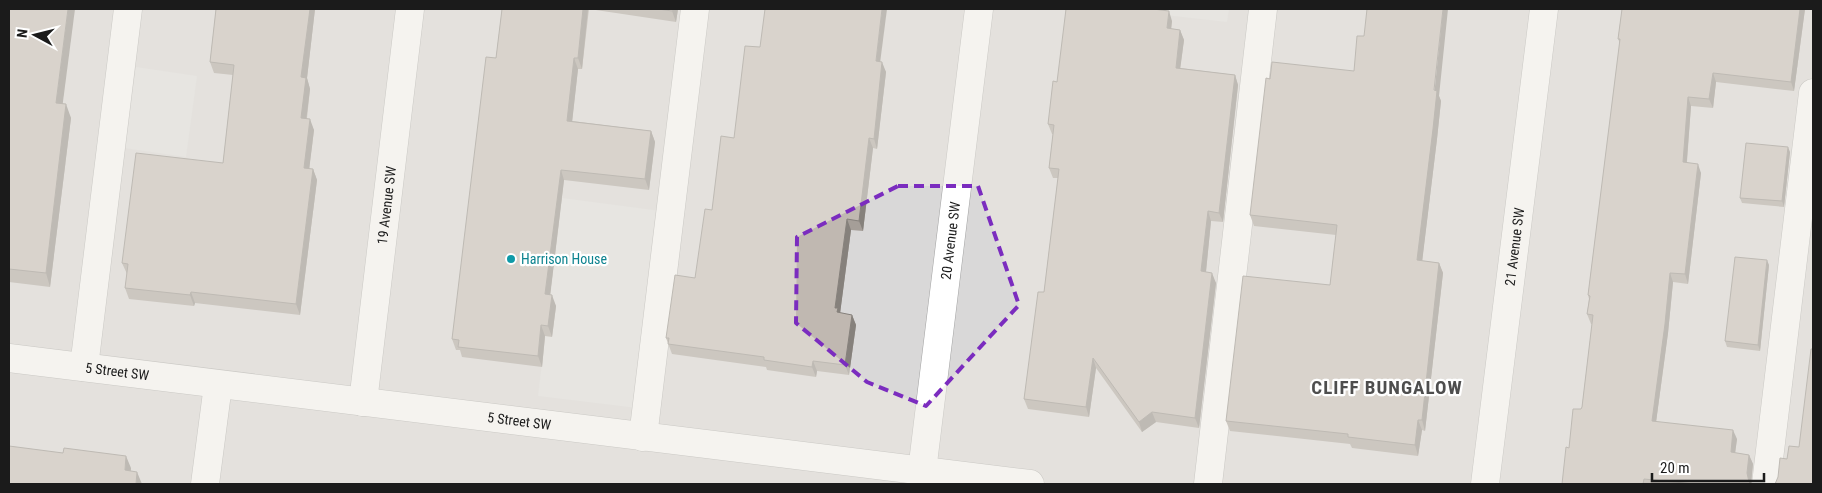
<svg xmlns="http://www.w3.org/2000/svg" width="1822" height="493" viewBox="0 0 1822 493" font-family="'Roboto Condensed',sans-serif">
<rect width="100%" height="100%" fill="#ece9e1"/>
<!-- residential -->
<rect fill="#d9d8d8" x="9" y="9" width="1804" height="475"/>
<!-- parking -->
<g fill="#dfdfdf">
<polygon points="1157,9 1229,9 1227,22 1156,14"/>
<polygon points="136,67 197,76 186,157 124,148"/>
<polygon points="562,198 661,211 637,408 538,396"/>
</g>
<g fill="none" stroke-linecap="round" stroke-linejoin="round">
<defs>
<g id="minor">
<path id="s1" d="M 9,358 L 1030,484"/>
<polyline points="84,367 128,9"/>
<path id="s2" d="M 363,402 L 410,9"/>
<polyline points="643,437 695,9"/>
<path id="s3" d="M 922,471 L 979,9"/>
<polyline points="205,484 218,385"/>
<polyline points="1208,484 1263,9"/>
<path id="s4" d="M 1485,484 L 1544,9"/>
<polyline points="1766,484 1813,93"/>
</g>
</defs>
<!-- minor casing -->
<use href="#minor" stroke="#a2a2a2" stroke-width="29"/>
<!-- minor -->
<use href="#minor" stroke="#fff" stroke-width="28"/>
</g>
<!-- wall -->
<g fill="#a59e98">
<polygon points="9,9 71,118 50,287 9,282"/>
<polygon points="216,9 315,9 307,78 310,89 307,118 314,130 309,169 313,169 317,180 300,315 195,303 194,306 129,299 125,288 127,274 122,263 223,163 233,75 214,73 210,62"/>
<polygon points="502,9 678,9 676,22 589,9 582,69 578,69 572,121 651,131 655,142 649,190 564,180 550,295 556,306 552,337 545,336 542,367 462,357 460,350 456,350 452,339 496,58"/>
<polygon points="1622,9 1805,9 1794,91 1716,82 1713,108 1691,106 1687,162 1701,173 1688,284 1673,282 1668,333 1656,422 1737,439 1735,453 1749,455 1753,464 1751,484 1562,484 1569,448 1582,407 1592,324 1591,324 1587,314 1589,299 1588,295 1620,43 1618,39"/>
<polygon points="1172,21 1171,29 1180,30 1184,40 1180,68 1235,75 1238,85 1223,222 1211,221 1206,272 1216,283 1199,428 1156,422 1142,432 1096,368 1089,417 1028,409 1024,399 1044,292 1058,178 1053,178 1049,168 1053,134 1052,134 1048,124 1057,82"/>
<polygon points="760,47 880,62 886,72 877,149 873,148 863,231 851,230 840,313 852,315 856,325 849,375 817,371 816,377 767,370 766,367 672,354 666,338 695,278 712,210 734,138"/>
<polygon points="1439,96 1441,101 1437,139 1422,261 1439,263 1443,273 1425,431 1422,430 1418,456 1352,448 1350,444 1230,431 1226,421 1330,285 1336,235 1254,226 1250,215"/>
<polygon points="1790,152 1784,207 1742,203 1740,198"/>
<polygon points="1769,265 1760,351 1727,347 1725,341"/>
</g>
<!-- shaded-wall -->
<g fill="#86817c">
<polygon points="68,9 75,9 61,117 56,103"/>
<polygon points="310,9 315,9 307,78 310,89 305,129 301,118 301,77"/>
<polygon points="583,9 588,9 582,69 578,58"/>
<polygon points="673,9 678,9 676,22 672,11"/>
<polygon points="882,9 887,9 879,71 876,61"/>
<polygon points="1443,9 1448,9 1439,96 1441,101 1437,139 1421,271 1417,260"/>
<polygon points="1800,9 1805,9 1794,91 1791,82"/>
<polygon points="1169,11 1172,21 1170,38 1167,28"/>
<polygon points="1180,30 1184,40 1179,78 1176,68"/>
<polygon points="574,58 578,69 571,132 567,121"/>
<polygon points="882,62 886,72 877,149 874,139"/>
<polygon points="1713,73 1716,82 1713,108 1709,99"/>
<polygon points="1235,75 1238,85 1223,222 1219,213"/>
<polygon points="1688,97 1691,106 1686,171 1683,162"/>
<polygon points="66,104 71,118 50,287 46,273"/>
<polygon points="310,119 314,130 308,179 304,168"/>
<polygon points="651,131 655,142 649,190 645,179"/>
<polygon points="869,138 873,148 863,231 859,221"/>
<polygon points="1788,147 1790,152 1784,207 1782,201"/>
<polygon points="1698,164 1701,173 1688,284 1685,274"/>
<polygon points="313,169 317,180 300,315 296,304"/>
<polygon points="561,170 564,180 549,305 545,294"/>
<polygon points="1208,211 1211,221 1205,281 1201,271"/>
<polygon points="847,219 851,230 840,314 841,322 835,308"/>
<polygon points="1767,260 1769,265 1760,351 1758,345"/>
<polygon points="1439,263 1443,273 1425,431 1422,420"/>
<polygon points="1212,273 1216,283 1199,428 1195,418"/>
<polygon points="1670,273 1673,282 1668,333 1655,430 1652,421"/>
<polygon points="191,292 195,303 194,306 190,295"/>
<polygon points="552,295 556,306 552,337 548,326"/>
<polygon points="852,315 856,325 849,375 845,365"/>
<polygon points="541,325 545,336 542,367 538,356"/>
<polygon points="1093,358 1096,368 1089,417 1086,407"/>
<polygon points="813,361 817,371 816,377 812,367"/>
<polygon points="1152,412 1156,422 1142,432 1139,422"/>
<polygon points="1418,420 1422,430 1418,456 1415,445"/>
<polygon points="1733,430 1737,439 1734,461 1731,452"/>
<polygon points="1749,455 1753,464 1751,484 1749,482 1747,473"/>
<polygon points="126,456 131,468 130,483 125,470"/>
<polygon points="137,472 142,484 136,484"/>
</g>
<!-- building -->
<g fill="#c0b8b1" stroke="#86817c">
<polygon points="9,9 68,9 56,103 66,104 46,273 9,269"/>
<polygon points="216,9 310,9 301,77 306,78 301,118 310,119 304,168 313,169 296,304 191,292 190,295 125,288 128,264 122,263 136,153 223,163 234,65 210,62"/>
<polygon points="502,9 583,9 578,58 574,58 567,121 651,131 645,179 561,170 545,294 552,295 548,326 541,325 538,356 458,347 459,340 452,339 486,57 496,58"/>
<polygon points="658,9 673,9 672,11"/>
<polygon points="765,9 882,9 876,61 882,62 874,139 869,138 859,221 847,219 835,308 838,308 837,312 852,315 845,365 813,361 812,367 764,360 764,357 668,344 669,338 666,338 675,275 695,278 705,209 712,210 721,136 734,138 745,46 760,47"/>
<polygon points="1066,9 1153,9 1169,11 1167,28 1180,30 1176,68 1235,75 1219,213 1208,211 1201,271 1212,273 1195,418 1152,412 1139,422 1093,358 1086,407 1024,399 1038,292 1044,292 1059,169 1049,168 1054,125 1048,124 1053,81 1057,82"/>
<polygon points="1367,9 1443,9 1434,90 1437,91 1433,129 1417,260 1439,263 1422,420 1418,420 1415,445 1348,437 1348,434 1226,421 1243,276 1330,285 1337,225 1250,215 1266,78 1270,79 1272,62 1354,71 1357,36 1364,36"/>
<polygon points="1622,9 1800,9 1791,82 1713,73 1709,99 1688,97 1683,162 1698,164 1685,274 1670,273 1665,324 1652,421 1733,430 1731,452 1749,455 1747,473 1749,482 1751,484 1694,484 1644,479 1643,484 1562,484 1566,447 1569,448 1573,409 1581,409 1582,407 1593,315 1587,314 1590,296 1588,295 1620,39 1618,39"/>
<polygon points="1746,143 1788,147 1782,201 1740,198"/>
<polygon points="1735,257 1767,260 1758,345 1725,341"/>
<polygon points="1811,349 1813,349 1813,484 1775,484 1778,477 1780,458 1787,459 1789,446 1799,447"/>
<polygon points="9,446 63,453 64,448 126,456 125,470 137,472 136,484 9,484"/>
</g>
<!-- marked area -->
<path d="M0 0H1822V493H0ZM 898,186 L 978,186 L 1019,305 L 926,406 L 867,382 L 796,323 L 797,237 Z" fill="#ece9e1" fill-opacity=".55" fill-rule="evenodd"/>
<path fill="none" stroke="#7b2cbf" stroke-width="4" stroke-dasharray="10 6" stroke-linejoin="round" d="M 898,186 L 978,186 L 1019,305 L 926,406 L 867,382 L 796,323 L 797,237 Z"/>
<!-- markers -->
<circle fill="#0f9aa8" stroke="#fff" stroke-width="2" cx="511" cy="259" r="5"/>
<g text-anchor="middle" stroke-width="4.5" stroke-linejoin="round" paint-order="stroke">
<!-- street labels -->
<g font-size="14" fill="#1b1b1b" stroke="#fff">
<text dy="5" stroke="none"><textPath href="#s2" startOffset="198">19 Avenue SW</textPath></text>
<text dy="5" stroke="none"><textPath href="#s3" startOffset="232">20 Avenue SW</textPath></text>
<text dy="5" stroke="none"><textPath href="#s4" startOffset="239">21 Avenue SW</textPath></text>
<text dy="5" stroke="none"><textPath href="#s1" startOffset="109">5 Street SW</textPath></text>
<text dy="5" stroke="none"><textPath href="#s1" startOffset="514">5 Street SW</textPath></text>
</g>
<!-- culture labels -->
<g font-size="14" fill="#0d838f" stroke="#fff" text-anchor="start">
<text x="521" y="264">Harrison House</text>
</g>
<!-- district labels -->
<g font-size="19" font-weight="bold" letter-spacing="1" fill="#4e4e4e" stroke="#fff">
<text x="1387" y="394">CLIFF BUNGALOW</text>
</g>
</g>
<!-- border -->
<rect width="1822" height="493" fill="none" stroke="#1b1b1b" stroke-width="20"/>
<!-- north arrow -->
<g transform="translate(35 35) rotate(277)" stroke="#ffffff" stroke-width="4" paint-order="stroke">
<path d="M0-4L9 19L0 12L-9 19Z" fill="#1b1b1b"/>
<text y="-8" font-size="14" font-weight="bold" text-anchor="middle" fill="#1b1b1b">N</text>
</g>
<!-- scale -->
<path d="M1652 473v8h112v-8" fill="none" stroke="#1b1b1b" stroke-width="2.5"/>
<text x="1660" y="473" font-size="15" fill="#1b1b1b" stroke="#ffffff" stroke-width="4" paint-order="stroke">20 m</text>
</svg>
